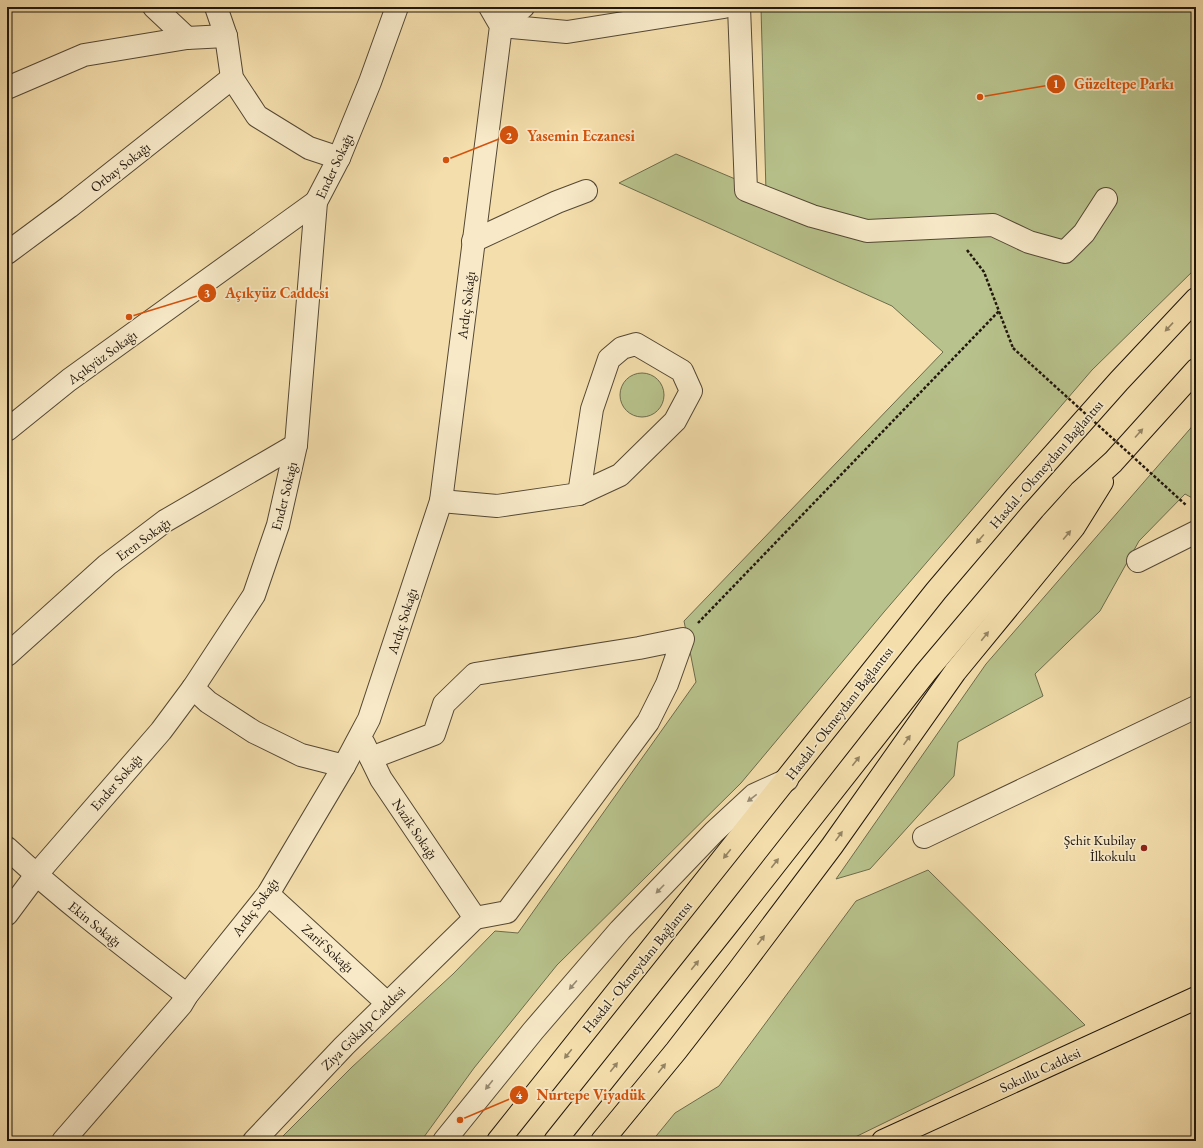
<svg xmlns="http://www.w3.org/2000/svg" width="1203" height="1148" viewBox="0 0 1203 1148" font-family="'EB Garamond',serif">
<rect width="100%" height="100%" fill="#f4deac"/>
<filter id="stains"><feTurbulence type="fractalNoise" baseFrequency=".005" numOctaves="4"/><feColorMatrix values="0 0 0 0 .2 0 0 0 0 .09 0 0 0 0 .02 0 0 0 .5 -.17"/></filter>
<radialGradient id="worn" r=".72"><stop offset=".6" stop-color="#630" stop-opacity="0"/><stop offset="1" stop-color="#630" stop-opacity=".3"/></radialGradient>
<!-- green -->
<g fill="#b8c28c" stroke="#6c6c4c">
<polygon points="742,7 1196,7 1196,268 1092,370 884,612 741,783 557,965 474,1068 421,1141 278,1141 352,1067 453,974 495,931 518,933 696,682 684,621 943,352 892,306 619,183 676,154 766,192 761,8"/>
<circle cx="642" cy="395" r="22"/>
<polygon points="1196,422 1196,500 1185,494 1139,541 1100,611 1035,674 1043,696 958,742 954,776 870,869 836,879 986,664"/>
<polygon points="928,870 1085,1025 847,1141 652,1141 675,1113 719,1086 856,901"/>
</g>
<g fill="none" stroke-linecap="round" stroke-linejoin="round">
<defs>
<g id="minor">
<polyline points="154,7 187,38"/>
<polyline points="216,7 226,36 232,78 257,116 309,148 339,158"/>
<polyline points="739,7 746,190 812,216 867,231 993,225 1029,242 1065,252 1084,233 1106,199"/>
<polyline points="501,26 567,32 724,7"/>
<polyline points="501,26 523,7"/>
<polyline points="7,88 84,55 187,38 226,36"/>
<polyline points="473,241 557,202 586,191"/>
<polyline points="7,253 69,207 232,78"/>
<polygon points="636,344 682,371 691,391 675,421 620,475 579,494 592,409 609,359 622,348"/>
<polyline points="7,430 69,380 316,202"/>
<polyline points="441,501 497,506 579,494"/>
<polyline points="1138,561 1196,532"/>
<polyline points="7,655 107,565 165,521 296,445"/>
<polyline points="193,688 208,702 254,732 301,755 344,766"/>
<polyline points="364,744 381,779 475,918"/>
<polyline points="371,758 434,734 444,704 475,674 639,648 683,639 667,684 648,722 507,912 475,918"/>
<polyline points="924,837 1196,707"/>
<path d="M 7,848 C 64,901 126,948 187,995"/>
<polyline points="268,894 387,1003"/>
<polyline points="7,914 36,875 161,731 193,688 254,595 278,525 296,445 316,202 339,158 370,82 397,7"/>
<polyline points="63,1141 181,1005 187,995 268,894 344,766 360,736 369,719 441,501 501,26 490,7"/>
<polyline points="254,1141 344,1046 475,918"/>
<polyline points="444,1141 533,1031 620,930 714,832 754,795 787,780"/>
</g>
<polyline id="major" points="883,1141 1196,998"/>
<g id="highway">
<polyline points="498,1141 936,591 1015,498 1119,381 1196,299"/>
<polyline points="555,1141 725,928 926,672 1051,524 1080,492 1113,462 1196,370"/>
<polyline points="602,1141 676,1051 738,971 832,846 955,672 1074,527 1102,482"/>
</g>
</defs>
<!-- minor casing -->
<use href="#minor" stroke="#544835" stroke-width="24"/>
<!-- major casing -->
<use href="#major" stroke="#1f160d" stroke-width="24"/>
<!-- highway casing -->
<use href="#highway" stroke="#1f160d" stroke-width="24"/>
<!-- path -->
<g stroke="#1f160d" stroke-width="2.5" stroke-dasharray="3 2" stroke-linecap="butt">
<polyline points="967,250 984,272 1013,348"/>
<polyline points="698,623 999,311"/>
</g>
<!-- minor -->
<use href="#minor" stroke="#f8eac9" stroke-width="22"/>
<!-- major -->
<use href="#major" stroke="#f4deac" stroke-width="22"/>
<!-- highway -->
<use href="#highway" stroke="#f4deac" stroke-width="22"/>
<!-- path-bridge -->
<polyline stroke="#1f160d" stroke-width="2.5" stroke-dasharray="3 2" stroke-linecap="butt" points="1013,348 1186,505"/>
</g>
<!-- one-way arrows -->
<defs><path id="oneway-solid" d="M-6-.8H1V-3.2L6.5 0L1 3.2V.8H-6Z"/></defs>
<g fill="#948464">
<use href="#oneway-solid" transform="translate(1169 327) rotate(133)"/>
<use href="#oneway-solid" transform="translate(1139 433) rotate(-48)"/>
<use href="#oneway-solid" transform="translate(1067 535) rotate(-50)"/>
<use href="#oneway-solid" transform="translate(980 539) rotate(130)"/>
<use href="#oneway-solid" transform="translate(985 636) rotate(-51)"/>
<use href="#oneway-solid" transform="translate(907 740) rotate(-55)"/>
<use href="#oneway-solid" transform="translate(856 761) rotate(-52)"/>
<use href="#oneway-solid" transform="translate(839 836) rotate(-54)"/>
<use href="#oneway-solid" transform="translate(727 854) rotate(129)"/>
<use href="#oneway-solid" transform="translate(775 863) rotate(-52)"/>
<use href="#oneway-solid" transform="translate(761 940) rotate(-53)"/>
<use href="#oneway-solid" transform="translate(695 965) rotate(-51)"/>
<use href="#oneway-solid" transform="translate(568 1054) rotate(129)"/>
<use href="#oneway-solid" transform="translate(614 1067) rotate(-52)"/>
<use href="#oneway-solid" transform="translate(662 1068) rotate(-51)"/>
</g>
<g fill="#968b74">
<use href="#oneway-solid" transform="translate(752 798) rotate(142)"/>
<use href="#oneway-solid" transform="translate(660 889) rotate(134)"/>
<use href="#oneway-solid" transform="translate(573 985) rotate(131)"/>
<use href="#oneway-solid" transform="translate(489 1085) rotate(129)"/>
</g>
<!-- markers -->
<circle fill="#8f2418" stroke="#f8eac9" stroke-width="1.5" cx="1144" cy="848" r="4"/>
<g text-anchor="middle" stroke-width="3.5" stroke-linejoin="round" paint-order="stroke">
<!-- street labels -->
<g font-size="14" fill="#1f160d" stroke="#f8eac9">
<text transform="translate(334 166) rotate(-65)" y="5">Ender Sokağı</text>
<text transform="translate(120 167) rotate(-38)" y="5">Orbay Sokağı</text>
<text transform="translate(466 305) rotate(-83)" y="5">Ardıç Sokağı</text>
<text transform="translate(102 357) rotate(-36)" y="5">Açıkyüz Sokağı</text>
<text transform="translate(1046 464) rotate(-49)" y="5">Hasdal - Okmeydanı Bağlantısı</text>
<text transform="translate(284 496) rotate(-76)" y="5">Ender Sokağı</text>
<text transform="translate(143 539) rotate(-36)" y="5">Eren Sokağı</text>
<text transform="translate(402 621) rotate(-72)" y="5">Ardıç Sokağı</text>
<text transform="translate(839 713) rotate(-52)" y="5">Hasdal - Okmeydanı Bağlantısı</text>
<text transform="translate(116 782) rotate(-49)" y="5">Ender Sokağı</text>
<text transform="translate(415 829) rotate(56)" y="5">Nazik Sokağı</text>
<text transform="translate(255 907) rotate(-54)" y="5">Ardıç Sokağı</text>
<text transform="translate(95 924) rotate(39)" y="5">Ekin Sokağı</text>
<text transform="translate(328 948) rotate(42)" y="5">Zarif Sokağı</text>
<text transform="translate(637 967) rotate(-51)" y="5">Hasdal - Okmeydanı Bağlantısı</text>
<text transform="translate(363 1028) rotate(-45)" y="5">Ziya Gökalp Caddesi</text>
<text transform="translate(1040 1070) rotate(-25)" y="5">Sokullu Caddesi</text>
</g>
<!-- poi labels -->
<g font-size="14" fill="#1f160d" stroke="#f8eac9" text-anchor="end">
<text x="1136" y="845">Şehit Kubilay<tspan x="1136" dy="16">İlkokulu</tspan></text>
</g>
</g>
<!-- callouts -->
<path fill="none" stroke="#d4520c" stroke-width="1.5" d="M980 97L1056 84M446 160L509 135M129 317L207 293M460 1120L519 1095"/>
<g fill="#d4520c" stroke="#f8eac9" stroke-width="1.5">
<circle cx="980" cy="97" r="4"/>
<circle cx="446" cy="160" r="4"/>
<circle cx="129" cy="317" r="4"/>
<circle cx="460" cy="1120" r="4"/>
<circle cx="1056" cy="84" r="10"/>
<circle cx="509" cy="135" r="10"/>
<circle cx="207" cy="293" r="10"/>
<circle cx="519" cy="1095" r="10"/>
</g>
<g font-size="12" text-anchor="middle" font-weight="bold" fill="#fff">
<text x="1056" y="88">1</text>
<text x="509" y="140">2</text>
<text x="207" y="297">3</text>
<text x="519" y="1099">4</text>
</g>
<g font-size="15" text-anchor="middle" font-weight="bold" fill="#d4520c" stroke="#f8eac9" stroke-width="3.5" stroke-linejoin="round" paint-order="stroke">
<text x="1124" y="89">Güzeltepe Parkı</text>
<text x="581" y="141">Yasemin Eczanesi</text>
<text x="277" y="298">Açıkyüz Caddesi</text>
<text x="591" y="1100">Nurtepe Viyadük</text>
</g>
<!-- margin -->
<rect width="1203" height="1148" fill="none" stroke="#f4deac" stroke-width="24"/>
<rect x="8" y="8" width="1187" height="1132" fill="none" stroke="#1f160d" stroke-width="2"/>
<rect x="12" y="12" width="1179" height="1124" fill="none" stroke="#1f160d"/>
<rect width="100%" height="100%" filter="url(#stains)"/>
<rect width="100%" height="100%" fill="url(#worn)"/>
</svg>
